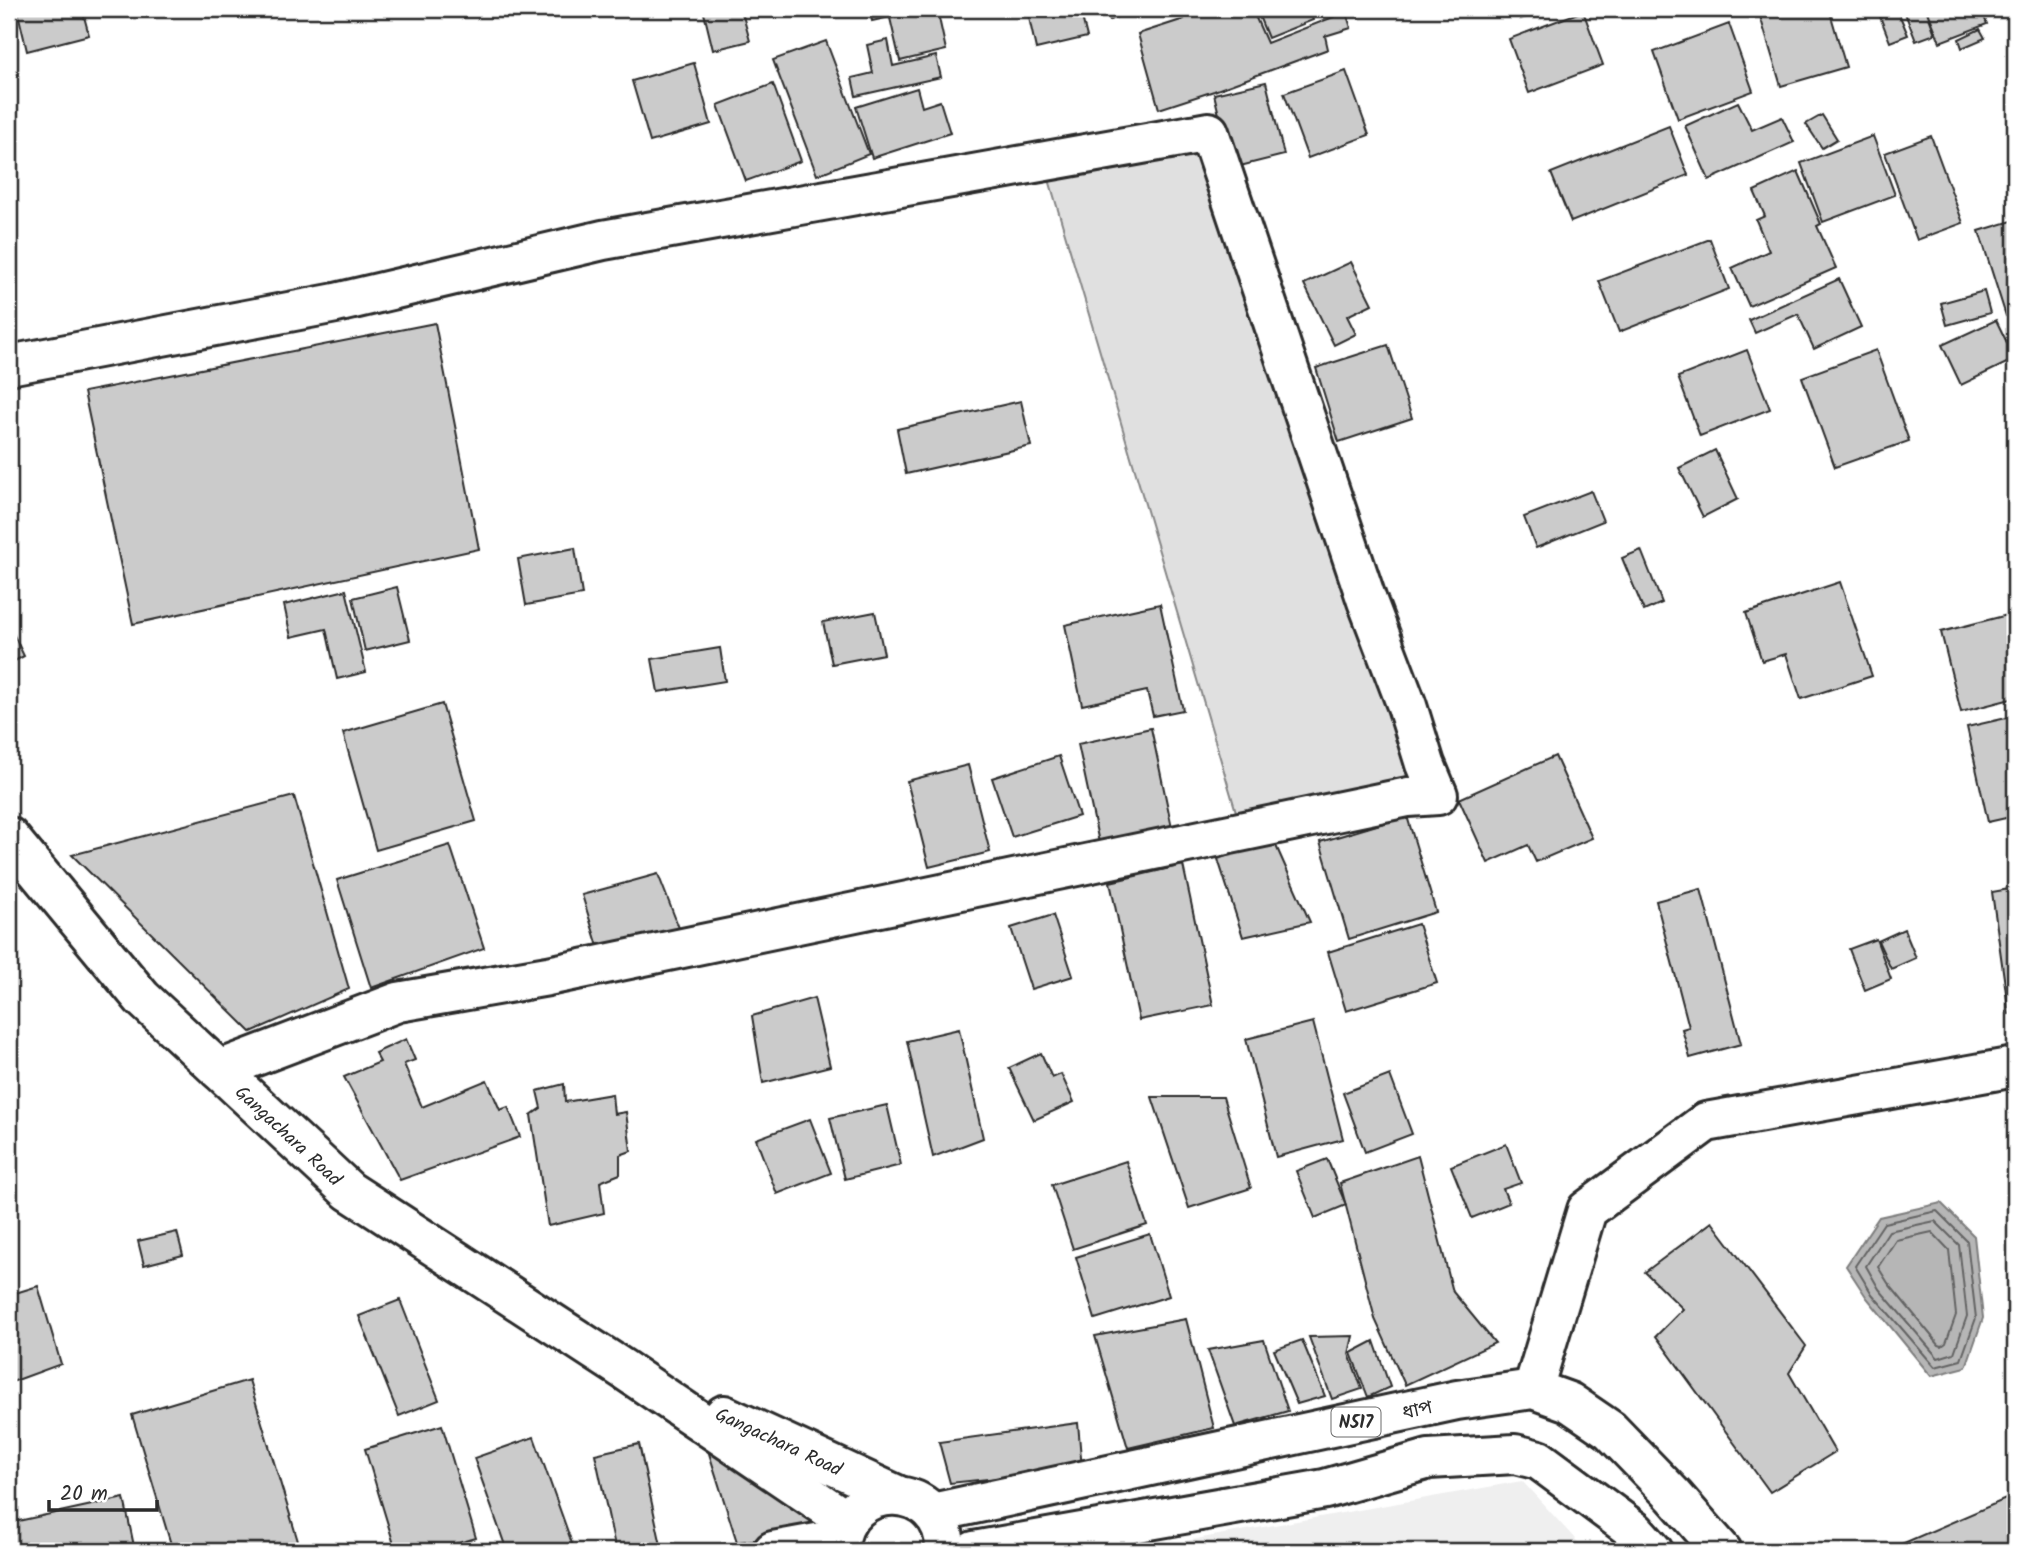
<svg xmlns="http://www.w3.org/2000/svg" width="2024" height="1560" viewBox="0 0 2024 1560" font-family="Kalam,'Noto Sans Bengali',sans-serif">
<rect width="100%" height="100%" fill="#fff"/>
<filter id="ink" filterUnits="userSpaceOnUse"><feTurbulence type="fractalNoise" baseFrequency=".0143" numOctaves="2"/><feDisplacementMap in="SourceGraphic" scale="14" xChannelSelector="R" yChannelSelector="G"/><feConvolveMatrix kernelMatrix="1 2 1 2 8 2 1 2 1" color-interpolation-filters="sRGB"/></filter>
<g filter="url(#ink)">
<!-- built -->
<polygon fill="#efefef" points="1522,1481 1586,1551 1129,1551"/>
<!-- green -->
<polygon fill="#e0e0e0" stroke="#868686" stroke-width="2" points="1222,136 1413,779 1237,815 1048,176"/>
<!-- water -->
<polygon fill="#b6b6b6" stroke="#7e7e7e" stroke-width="2" points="1941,1203 1974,1236 1983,1318 1966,1367 1931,1376 1867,1298 1846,1266 1879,1217"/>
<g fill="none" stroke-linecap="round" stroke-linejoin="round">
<!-- shore -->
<g stroke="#636363" stroke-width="2">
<polygon points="1937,1211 1967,1241 1976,1318 1961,1360 1935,1367 1872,1294 1855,1266 1884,1223"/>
<polygon points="1935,1221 1959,1245 1967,1316 1954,1353 1938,1358 1879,1289 1866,1266 1889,1231"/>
<polygon points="1932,1232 1949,1250 1956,1315 1946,1343 1942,1346 1939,1345 1888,1283 1878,1267 1896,1240"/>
</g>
</g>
<!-- building -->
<g fill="#cbcbcb" stroke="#2b2b2b" stroke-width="2">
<polygon points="17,9 82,9 89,35 27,51"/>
<polygon points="703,9 758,9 742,12 750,41 713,50"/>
<polygon points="869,9 911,9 912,12 872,21"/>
<polygon points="929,9 937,9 946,50 900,61 890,18"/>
<polygon points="1027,9 1080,9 1087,37 1036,49"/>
<polygon points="1105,9 1136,9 1110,20"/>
<polygon points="1181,9 1252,9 1267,43 1346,12 1351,28 1325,36 1328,49 1214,91 1159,109 1138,34 1184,19"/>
<polygon points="1256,9 1309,9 1313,20 1268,38"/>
<polygon points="1517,9 1555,9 1520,19"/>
<polygon points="1784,9 1829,9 1846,67 1781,86 1760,16"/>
<polygon points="1877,9 1897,9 1908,35 1890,42"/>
<polygon points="1917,9 1926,9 1935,34 1916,41 1905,13"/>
<polygon points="1927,9 1981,9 1987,24 1940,42"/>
<polygon points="1583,11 1603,65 1529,93 1509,39"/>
<polygon points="1729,24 1753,91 1678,119 1654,52"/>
<polygon points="1980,29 1985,38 1962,48 1959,39"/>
<polygon points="888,40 893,66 936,56 941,77 856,96 852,78 873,73 867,45"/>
<polygon points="826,41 869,154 817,175 773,60"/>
<polygon points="694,63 711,124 650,142 632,81"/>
<polygon points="1346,71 1369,135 1308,158 1284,93"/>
<polygon points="1266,82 1284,155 1232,168 1214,94"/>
<polygon points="773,84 801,161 746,181 718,105"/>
<polygon points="917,88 922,107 940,101 950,133 872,158 856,107"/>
<polygon points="1738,102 1752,130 1782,117 1794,142 1709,180 1685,126"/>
<polygon points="1822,115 1837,139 1822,148 1806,124"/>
<polygon points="1669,126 1688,175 1571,222 1551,173"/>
<polygon points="1873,136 1895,195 1823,222 1801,163"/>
<polygon points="1931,136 1963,223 1917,240 1885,153"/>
<polygon points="1798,171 1821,224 1817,226 1836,268 1749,306 1732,268 1769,251 1756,220 1765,216 1754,191"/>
<polygon points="2015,220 2015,313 2006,316 1979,231"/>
<polygon points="1710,239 1729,289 1619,332 1599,281"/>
<polygon points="1351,262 1372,304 1347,316 1356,334 1334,345 1304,284"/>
<polygon points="1839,279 1861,327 1814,349 1798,314 1755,333 1749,320"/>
<polygon points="1984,291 1990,313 1947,325 1941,303"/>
<polygon points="1996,320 2015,359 1961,385 1942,345"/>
<polygon points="435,323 479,549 133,624 84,392"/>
<polygon points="1388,345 1412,418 1339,442 1316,368"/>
<polygon points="1747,350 1770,409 1700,436 1678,377"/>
<polygon points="1876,350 1909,441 1835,467 1802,377"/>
<polygon points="1021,401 1031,446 906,474 897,429"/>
<polygon points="1715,450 1738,499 1703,517 1679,468"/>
<polygon points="1591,491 1603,521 1536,548 1524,517"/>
<polygon points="575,548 582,595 526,605 518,559"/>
<polygon points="1641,550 1662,603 1644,611 1622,558"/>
<polygon points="1840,582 1872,676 1801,699 1786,654 1762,661 1746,613"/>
<polygon points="397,587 410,640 365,651 353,598"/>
<polygon points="346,590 366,672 337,679 326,629 291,637 284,605"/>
<polygon points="1160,604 1183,710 1153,716 1147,691 1082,705 1065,625"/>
<polygon points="875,612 884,654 832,664 823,622"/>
<polygon points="2015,613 2015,698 1961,712 1941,632"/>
<polygon points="9,625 24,656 9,664"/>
<polygon points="720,648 725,681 658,692 652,659"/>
<polygon points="442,704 476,821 376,850 343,733"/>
<polygon points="2015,716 2015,816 1988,822 1967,727"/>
<polygon points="1151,728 1174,837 1101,852 1078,744"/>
<polygon points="1059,756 1079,816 1012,837 992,778"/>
<polygon points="1555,756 1592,838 1536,862 1528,845 1488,863 1459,799"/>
<polygon points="968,765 990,852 929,867 907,781"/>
<polygon points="294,796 349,989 251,1032 72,855"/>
<polygon points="1407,816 1436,912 1349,939 1320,842"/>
<polygon points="1273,839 1310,922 1243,937 1218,859"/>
<polygon points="450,845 484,948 371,988 337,880"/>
<polygon points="1183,865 1213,1005 1139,1020 1110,882"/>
<polygon points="658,874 681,933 601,956 582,895"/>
<polygon points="2015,888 2015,1013 2009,1014 1992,892"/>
<polygon points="1701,889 1741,1044 1690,1058 1682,1029 1689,1027 1656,901"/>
<polygon points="1053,915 1073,976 1031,989 1011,928"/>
<polygon points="1418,924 1437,983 1346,1011 1328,952"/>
<polygon points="1904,929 1916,958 1891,969 1878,941"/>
<polygon points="1876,939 1891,979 1865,990 1849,949"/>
<polygon points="814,998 830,1066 763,1083 752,1016"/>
<polygon points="1313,1022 1343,1139 1276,1157 1246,1039"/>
<polygon points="959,1029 983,1138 933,1157 907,1041"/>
<polygon points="406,1039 415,1060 404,1064 422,1107 487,1080 500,1110 508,1107 520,1137 400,1180 344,1077 380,1062 375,1053"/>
<polygon points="1041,1053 1052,1078 1061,1074 1074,1102 1034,1120 1009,1068"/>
<polygon points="1390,1075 1412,1134 1365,1152 1343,1093"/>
<polygon points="564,1084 565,1102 612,1094 614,1114 626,1112 631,1151 620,1155 620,1174 600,1182 604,1213 548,1226 531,1115 541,1108 537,1091"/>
<polygon points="1152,1097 1223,1097 1251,1188 1189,1208"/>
<polygon points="887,1105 901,1165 845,1179 830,1118"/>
<polygon points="810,1119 831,1173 777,1194 756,1139"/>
<polygon points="1506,1144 1521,1183 1503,1189 1509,1203 1472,1218 1451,1166"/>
<polygon points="1418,1156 1453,1292 1495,1343 1405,1385 1375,1319 1340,1183"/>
<polygon points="1327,1159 1346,1205 1315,1218 1296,1171"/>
<polygon points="1126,1161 1147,1225 1073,1249 1052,1185"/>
<polygon points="1712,1222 1806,1346 1789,1373 1835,1452 1770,1492 1656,1336 1683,1309 1645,1272"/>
<polygon points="177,1232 183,1255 144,1265 138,1241"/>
<polygon points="1150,1234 1169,1296 1095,1319 1076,1257"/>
<polygon points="38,1286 61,1364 9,1383 9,1295"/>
<polygon points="400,1300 439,1400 399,1416 359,1316"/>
<polygon points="1186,1319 1214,1428 1128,1448 1095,1336"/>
<polygon points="1353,1336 1349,1354 1362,1389 1332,1399 1309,1337"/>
<polygon points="1264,1340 1288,1411 1235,1426 1208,1350"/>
<polygon points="1302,1340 1325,1396 1297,1404 1274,1350"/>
<polygon points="1374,1341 1390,1387 1368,1397 1351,1353"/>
<polygon points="249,1380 301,1551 173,1551 132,1415"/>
<polygon points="1078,1423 1082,1469 950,1483 939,1442"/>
<polygon points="442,1425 476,1538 431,1551 396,1551 365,1449"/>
<polygon points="534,1437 574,1549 568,1551 507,1551 474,1458"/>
<polygon points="639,1444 662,1550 616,1551 595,1454"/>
<polygon points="707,1447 817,1494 808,1533 737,1542"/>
<polygon points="2015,1495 2015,1551 1891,1551 1890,1549"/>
<polygon points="124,1498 135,1551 9,1551 9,1523"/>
</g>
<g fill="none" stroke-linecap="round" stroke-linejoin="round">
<defs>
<g id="street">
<polyline points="9,365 336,303 603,240 1209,132 1367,601 1407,706 1425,764 1438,795 1408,797 548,976 398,1002 219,1070"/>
<polyline points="1533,1389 1587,1210 1706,1122 2015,1067"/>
</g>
<g id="secondary">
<polyline points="9,837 142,998 349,1191 623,1369 846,1520"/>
<polyline points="724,1415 897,1495"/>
</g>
<g id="highway">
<polyline points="932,1513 1457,1400 1533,1389 1569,1402 1610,1430 1674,1496 1722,1551"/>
<polyline points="773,1551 839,1539"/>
<path d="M 838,1551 C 844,1474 947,1481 945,1551"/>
<polyline points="974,1551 1325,1489 1429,1459 1515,1454 1539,1460 1635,1531 1653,1551"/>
</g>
</defs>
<!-- street casing -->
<use href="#street" stroke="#2b2b2b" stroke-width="44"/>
<!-- secondary casing -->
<use href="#secondary" stroke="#2b2b2b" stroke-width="44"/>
<!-- highway casing -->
<use href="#highway" stroke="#2b2b2b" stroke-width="44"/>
<!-- street -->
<use href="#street" stroke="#fff" stroke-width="38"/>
<!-- secondary -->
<use href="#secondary" stroke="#fff" stroke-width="38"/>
<!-- highway -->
<use href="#highway" stroke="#fff" stroke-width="38"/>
</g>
</g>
<g text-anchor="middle" stroke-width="7" stroke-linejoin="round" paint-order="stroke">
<!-- shield labels -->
<rect fill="#fff" stroke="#6b6b6b" stroke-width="2" x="1331.5" y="1407.5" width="49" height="29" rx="5"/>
<g font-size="18" font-weight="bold" fill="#2b2b2b">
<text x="1356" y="1428">N517</text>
</g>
<!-- street labels -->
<g font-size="19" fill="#2b2b2b" stroke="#fff">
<text transform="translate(289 1135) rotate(43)" y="7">Gangachara Road</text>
<text transform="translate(1417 1409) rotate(-12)" y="7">ধাপ</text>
<text transform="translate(779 1441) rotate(25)" y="7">Gangachara Road</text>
</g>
</g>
<!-- margin -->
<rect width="2024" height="1560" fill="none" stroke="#fff" stroke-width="35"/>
<rect x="18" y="18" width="1989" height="1525" fill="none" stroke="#2b2b2b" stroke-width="2.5" filter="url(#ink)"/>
<!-- scale -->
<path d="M49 1500v10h108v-10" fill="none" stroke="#2b2b2b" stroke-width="3.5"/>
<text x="60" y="1500" font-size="21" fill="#2b2b2b" stroke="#ffffff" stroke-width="5" paint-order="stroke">20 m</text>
</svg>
